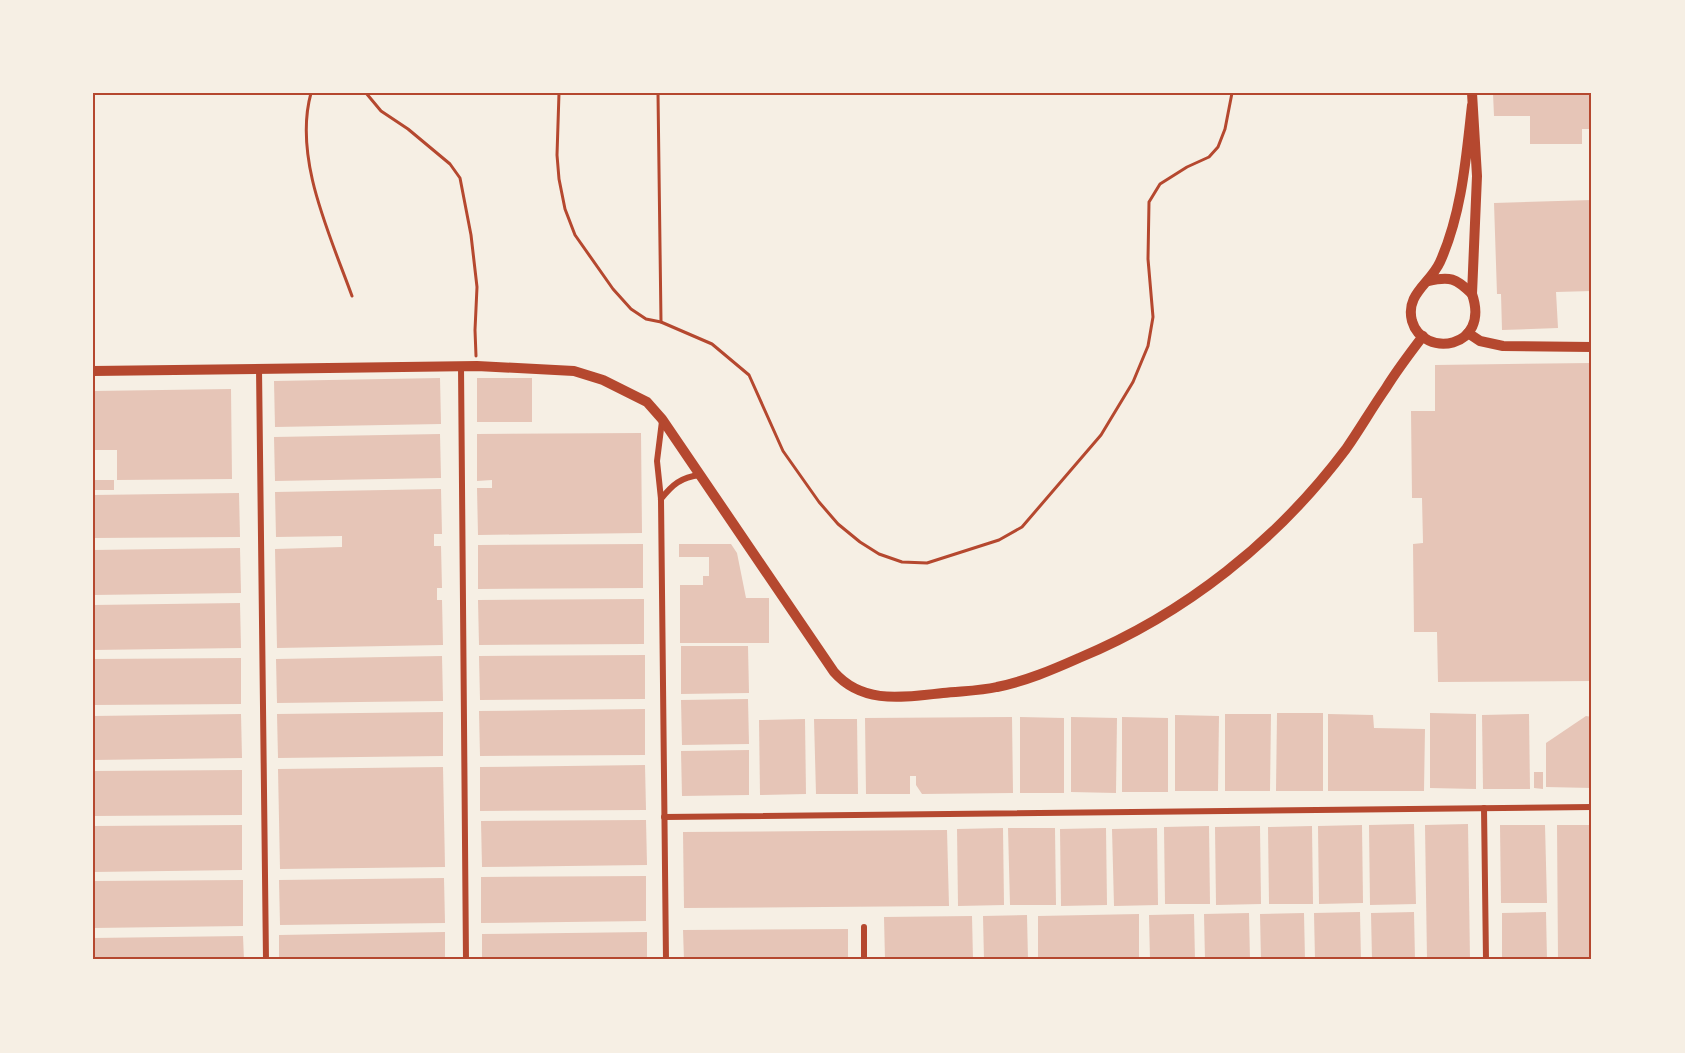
<svg xmlns="http://www.w3.org/2000/svg" width="1685" height="1053" viewBox="0 0 1685 1053" font-family="Poppins,sans-serif">
<rect width="100%" height="100%" fill="#f6efe4"/>
<!-- building -->
<g fill="#e6c5b7">
<polygon points="1493,93 1592,93 1592,129 1582,129 1582,144 1530,144 1530,116 1494,116"/>
<polygon points="1592,200 1592,291 1556,292 1558,328 1502,330 1501,294 1497,294 1494,203"/>
<polygon points="1592,363 1592,681 1438,682 1437,632 1414,632 1413,544 1423,543 1422,498 1412,498 1411,411 1435,411 1435,365"/>
<polygon points="440,378 441,424 275,427 274,381"/>
<rect x="477" y="378" width="55" height="44"/>
<polygon points="231,389 232,479 117,480 117,450 93,450 93,391"/>
<polygon points="641,433 642,533 478,535 477,488 492,488 492,480 477,481 477,434"/>
<polygon points="440,434 441,478 275,481 274,437"/>
<rect x="93" y="480" width="21" height="10"/>
<polygon points="441,489 442,534 434,534 434,546 441,546 442,588 437,588 437,600 442,600 443,645 277,648 275,549 342,547 342,536 276,537 275,492"/>
<polygon points="239,493 240,537 93,538 93,495"/>
<polygon points="643,544 643,588 478,589 478,545"/>
<polygon points="679,544 731,544 737,553 746,598 769,598 769,643 680,643 680,585 703,585 703,576 709,576 709,557 679,557"/>
<polygon points="240,548 241,593 93,595 93,550"/>
<polygon points="644,599 644,644 479,645 478,600"/>
<polygon points="240,603 241,648 93,650 93,605"/>
<polygon points="681,646 748,646 749,693 681,694"/>
<polygon points="645,655 645,699 480,700 479,656"/>
<polygon points="442,656 443,701 277,703 276,659"/>
<polygon points="241,658 241,704 93,705 93,659"/>
<polygon points="748,699 749,744 682,745 681,700"/>
<polygon points="645,709 645,755 480,756 479,711"/>
<polygon points="443,712 443,756 278,758 277,714"/>
<polygon points="1277,713 1323,713 1323,791 1276,791"/>
<polygon points="1430,713 1476,714 1476,789 1430,788"/>
<polygon points="241,714 242,758 93,760 93,716"/>
<polygon points="1225,714 1271,714 1270,791 1225,791"/>
<polygon points="1328,714 1373,715 1374,728 1425,729 1424,791 1328,791"/>
<polygon points="1529,714 1530,789 1483,789 1482,715"/>
<polygon points="1175,715 1219,716 1218,791 1175,791"/>
<polygon points="1586,716 1592,717 1592,788 1546,787 1546,743"/>
<polygon points="1012,717 1013,793 922,794 916,785 916,776 910,776 910,794 866,794 865,718"/>
<polygon points="1020,717 1064,718 1064,793 1020,793"/>
<polygon points="1071,717 1117,718 1116,793 1071,792"/>
<polygon points="1122,717 1168,718 1168,792 1122,792"/>
<polygon points="805,719 806,794 760,795 759,720"/>
<polygon points="814,719 857,719 858,794 816,794"/>
<polygon points="749,750 749,795 682,796 681,751"/>
<polygon points="645,765 646,810 480,811 480,767"/>
<polygon points="443,767 445,867 280,869 278,769"/>
<polygon points="242,770 242,815 93,816 93,771"/>
<polygon points="1534,772 1543,772 1543,789 1534,788"/>
<polygon points="646,820 647,865 482,867 481,821"/>
<polygon points="1414,824 1416,904 1370,905 1369,825"/>
<polygon points="1468,824 1470,960 1427,960 1425,825"/>
<polygon points="242,825 242,870 93,872 93,826"/>
<polygon points="1362,825 1363,903 1319,904 1318,826"/>
<polygon points="1500,825 1545,825 1547,903 1501,903"/>
<polygon points="1557,825 1592,825 1592,890 1589,890 1592,960 1558,960"/>
<polygon points="1209,826 1210,904 1165,904 1164,827"/>
<polygon points="1260,826 1261,904 1216,905 1215,827"/>
<polygon points="1312,826 1313,904 1269,904 1268,827"/>
<polygon points="1003,828 1004,905 958,906 957,829"/>
<polygon points="1008,828 1055,828 1056,905 1010,905"/>
<polygon points="1106,828 1107,905 1061,906 1060,829"/>
<polygon points="1157,828 1158,905 1114,906 1112,829"/>
<polygon points="947,830 949,906 684,908 683,832"/>
<polygon points="646,876 646,921 481,923 481,877"/>
<polygon points="444,878 445,923 280,925 279,880"/>
<polygon points="243,880 243,926 93,928 93,881"/>
<polygon points="1360,912 1361,960 1315,960 1314,913"/>
<polygon points="1414,912 1415,960 1372,960 1371,913"/>
<polygon points="1546,912 1547,960 1502,960 1502,913"/>
<polygon points="1249,913 1250,960 1205,960 1204,914"/>
<polygon points="1304,913 1305,960 1261,960 1260,914"/>
<polygon points="1139,914 1139,960 1038,960 1038,916"/>
<polygon points="1194,914 1195,960 1150,960 1149,915"/>
<polygon points="1027,915 1028,960 984,960 983,916"/>
<polygon points="972,916 973,960 885,960 884,917"/>
<polygon points="848,929 848,960 684,960 683,930"/>
<polygon points="445,932 445,960 279,960 279,935"/>
<polygon points="647,932 647,960 482,960 482,934"/>
<polygon points="243,936 244,960 93,960 93,938"/>
</g>
<g fill="none" stroke-linecap="round" stroke-linejoin="round">
<!-- path -->
<g stroke="#b5482f" stroke-width="3">
<path d="M 311,93 C 293,158 330,235 352,296"/>
<polyline points="366,93 381,111 408,129 450,164 460,178 471,235 477,287 475,330 476,356"/>
<polyline points="559,93 557,155 559,179 565,209 575,235 613,289 631,309 646,319 661,322 712,344 749,375 783,451 819,502 838,524 860,542 879,554 902,562 927,563 999,540 1022,527 1101,435 1133,382 1148,346 1153,317 1148,259 1149,202 1160,184 1187,167 1209,157 1218,147 1225,129 1232,93"/>
<polyline points="658,93 661,322"/>
</g>
<!-- minor -->
<g stroke="#b5482f" stroke-width="6">
<polyline points="461,366 466,960"/>
<polyline points="259,368 266,960"/>
<polyline points="662,421 657,461 661,499 666,960"/>
<path d="M 661,499 C 672,485 681,477 700,475"/>
<polyline points="1484,808 1486,960"/>
<polyline points="664,817 1592,807"/>
<polyline points="864,927 864,960"/>
</g>
<!-- tertiary -->
<g stroke="#b5482f" stroke-width="10">
<path d="M 1472,93 L 1477,176 L 1472,294 C 1491,349 1423,359 1412,321 C 1405,294 1430,284 1440,262 C 1462,213 1466,158 1472,105"/>
<path d="M 1428,281 C 1450,276 1456,278 1472,294"/>
<polyline points="1468,333 1480,341 1503,346 1592,347"/>
<path d="M 93,371 L 477,366 L 574,371 L 603,380 L 647,402 L 662,419 L 834,672 C 863,705 904,697 943,693 C 961,691 980,691 997,687 C 1026,681 1052,670 1079,658 C 1185,614 1277,541 1346,449 C 1360,429 1372,408 1386,388 C 1397,370 1410,353 1423,336"/>
</g>
</g>
<!-- border -->
<rect width="1685" height="1053" fill="none" stroke="#f6efe4" stroke-width="189"/>
<rect x="94" y="94" width="1496" height="864" fill="none" stroke="#b5482f" stroke-width="2"/>
</svg>
